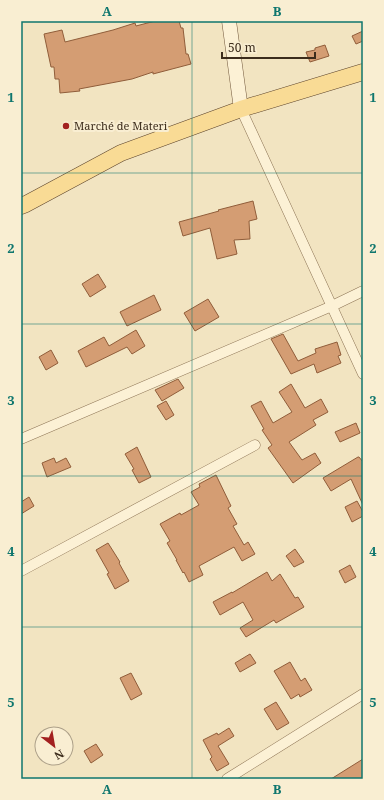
<svg xmlns="http://www.w3.org/2000/svg" width="384" height="800" viewBox="0 0 384 800" font-family="'Noto Serif',serif">
<rect width="100%" height="100%" fill="#f2e4c1"/>
<!-- building -->
<g fill="#d49d73" stroke="#905d3a">
<polygon points="155,21 179,21 181,28 183,28 186,54 188,54 191,64 153,74 153,72 132,79 79,89 80,91 60,93 59,79 55,79 54,67 51,67 44,34 62,30 65,42 113,30 135,23 136,26"/>
<polygon points="363,31 363,41 356,44 352,36"/>
<polygon points="325,45 329,56 310,62 306,52 315,50 315,48"/>
<polygon points="253,201 257,219 249,221 250,239 234,240 237,254 217,259 210,228 183,236 179,222 219,211 218,210"/>
<polygon points="98,274 106,287 90,297 82,284"/>
<polygon points="154,295 161,310 127,326 120,312"/>
<polygon points="208,299 219,317 195,331 184,313"/>
<polygon points="136,330 145,346 132,354 127,347 86,367 78,351 104,337 109,346"/>
<polygon points="283,334 298,361 316,353 315,349 337,342 341,355 338,356 341,363 317,373 314,364 291,374 271,339"/>
<polygon points="51,350 58,363 46,370 39,357"/>
<polygon points="178,379 184,388 162,401 155,390"/>
<polygon points="291,384 305,408 321,399 328,412 313,420 316,425 289,442 302,460 315,453 321,463 293,483 268,448 272,445 262,430 264,429 251,406 261,401 273,423 292,412 279,392"/>
<polygon points="166,401 174,415 166,420 157,406"/>
<polygon points="356,423 360,433 340,442 335,432"/>
<polygon points="137,447 151,477 139,483 132,470 134,469 125,454"/>
<polygon points="358,457 359,457 363,462 363,505 351,479 331,491 323,478"/>
<polygon points="54,458 56,463 66,458 71,467 47,477 42,463"/>
<polygon points="216,475 231,506 228,508 237,524 233,526 244,545 248,542 255,554 242,561 234,547 199,566 203,575 189,582 184,572 183,573 176,560 177,560 167,543 170,541 160,524 180,513 181,515 199,505 191,492 200,487 199,484"/>
<polygon points="29,497 34,506 21,514 21,502"/>
<polygon points="357,501 363,512 363,516 352,522 345,507"/>
<polygon points="108,543 120,562 119,563 129,581 115,589 107,574 109,573 96,550"/>
<polygon points="295,549 304,562 294,567 286,556"/>
<polygon points="350,565 356,577 345,583 339,571"/>
<polygon points="267,572 272,581 280,574 295,598 298,597 304,607 276,623 274,620 246,637 240,628 253,620 243,602 220,615 213,602 232,592 232,593"/>
<polygon points="250,654 256,663 240,672 235,663"/>
<polygon points="290,662 301,681 305,678 312,690 300,697 299,694 291,699 274,671"/>
<polygon points="131,673 142,694 131,700 120,678"/>
<polygon points="276,702 289,723 277,730 264,709"/>
<polygon points="229,728 234,736 218,746 229,764 217,771 210,759 212,757 203,740 217,733 218,735"/>
<polygon points="96,744 103,755 91,763 84,751"/>
<polygon points="363,759 363,779 331,779"/>
</g>
<g fill="none" stroke-linecap="round" stroke-linejoin="round">
<defs>
<g id="minor">
<polyline points="241,109 363,374"/>
<polyline points="21,439 332,306 363,291"/>
<polyline points="21,571 255,445"/>
<polyline points="227,779 363,694"/>
</g>
<polyline id="secondary" points="229,21 241,109"/>
<polyline id="primary" points="21,206 26,204 121,153 241,109 363,72"/>
</defs>
<!-- minor casing -->
<use href="#minor" stroke="#8e7556" stroke-width="11"/>
<!-- secondary casing -->
<use href="#secondary" stroke="#70563a" stroke-width="15"/>
<!-- primary casing -->
<use href="#primary" stroke="#5b422b" stroke-width="17"/>
<!-- minor -->
<use href="#minor" stroke="#fcf1d5" stroke-width="10"/>
<!-- secondary -->
<use href="#secondary" stroke="#fcf1d5" stroke-width="14"/>
<!-- primary -->
<use href="#primary" stroke="#f9db95" stroke-width="16"/>
</g>
<!-- grid -->
<path fill="none" stroke="#0f766e" stroke-width="1" stroke-opacity="0.55" d="M 192,21 L 192,779M 21,173 L 363,173M 21,324 L 363,324M 21,476 L 363,476M 21,627 L 363,627"/>
<!-- markers -->
<circle fill="#a32120" stroke="#f9eed2" stroke-width="1.5" cx="66" cy="126" r="4"/>
<g text-anchor="middle" stroke-width="4" stroke-linejoin="round" paint-order="stroke">
<!-- poi labels -->
<g font-size="11" fill="#3c2c1c" stroke="#f9eed2" text-anchor="start">
<text x="74" y="130">Marché de Materi</text>
</g>
</g>
<!-- border -->
<rect width="384" height="800" fill="none" stroke="#f9eed2" stroke-width="44"/>
<!-- north arrow -->
<g transform="translate(54 746) rotate(149)"><circle r="19" fill="#f9eed2" stroke="#ada089"/>
<path d="M0-3L7 15L0 10L-7 15Z" fill="#a32120"/>
<text y="-6" font-size="11" font-weight="bold" text-anchor="middle" fill="#3c2c1c">N</text>
</g>
<!-- scale -->
<path d="M222 52v6h93v-6" fill="none" stroke="#3c2c1c" stroke-width="2"/>
<text x="228" y="52" font-size="12" fill="#3c2c1c" stroke="#f9eed2" stroke-width="3" paint-order="stroke">50 m</text>
<rect x="22" y="22" width="340" height="756" fill="none" stroke="#0f766e" stroke-width="1.5"/>
<g font-size="13" text-anchor="middle" font-weight="bold" fill="#0f766e">
<text x="107" y="16">A</text>
<text x="277" y="16">B</text>
<text x="11" y="102">1</text>
<text x="373" y="102">1</text>
<text x="11" y="253">2</text>
<text x="373" y="253">2</text>
<text x="11" y="405">3</text>
<text x="373" y="405">3</text>
<text x="11" y="556">4</text>
<text x="373" y="556">4</text>
<text x="11" y="707">5</text>
<text x="373" y="707">5</text>
<text x="107" y="794">A</text>
<text x="277" y="794">B</text>
</g>
</svg>
